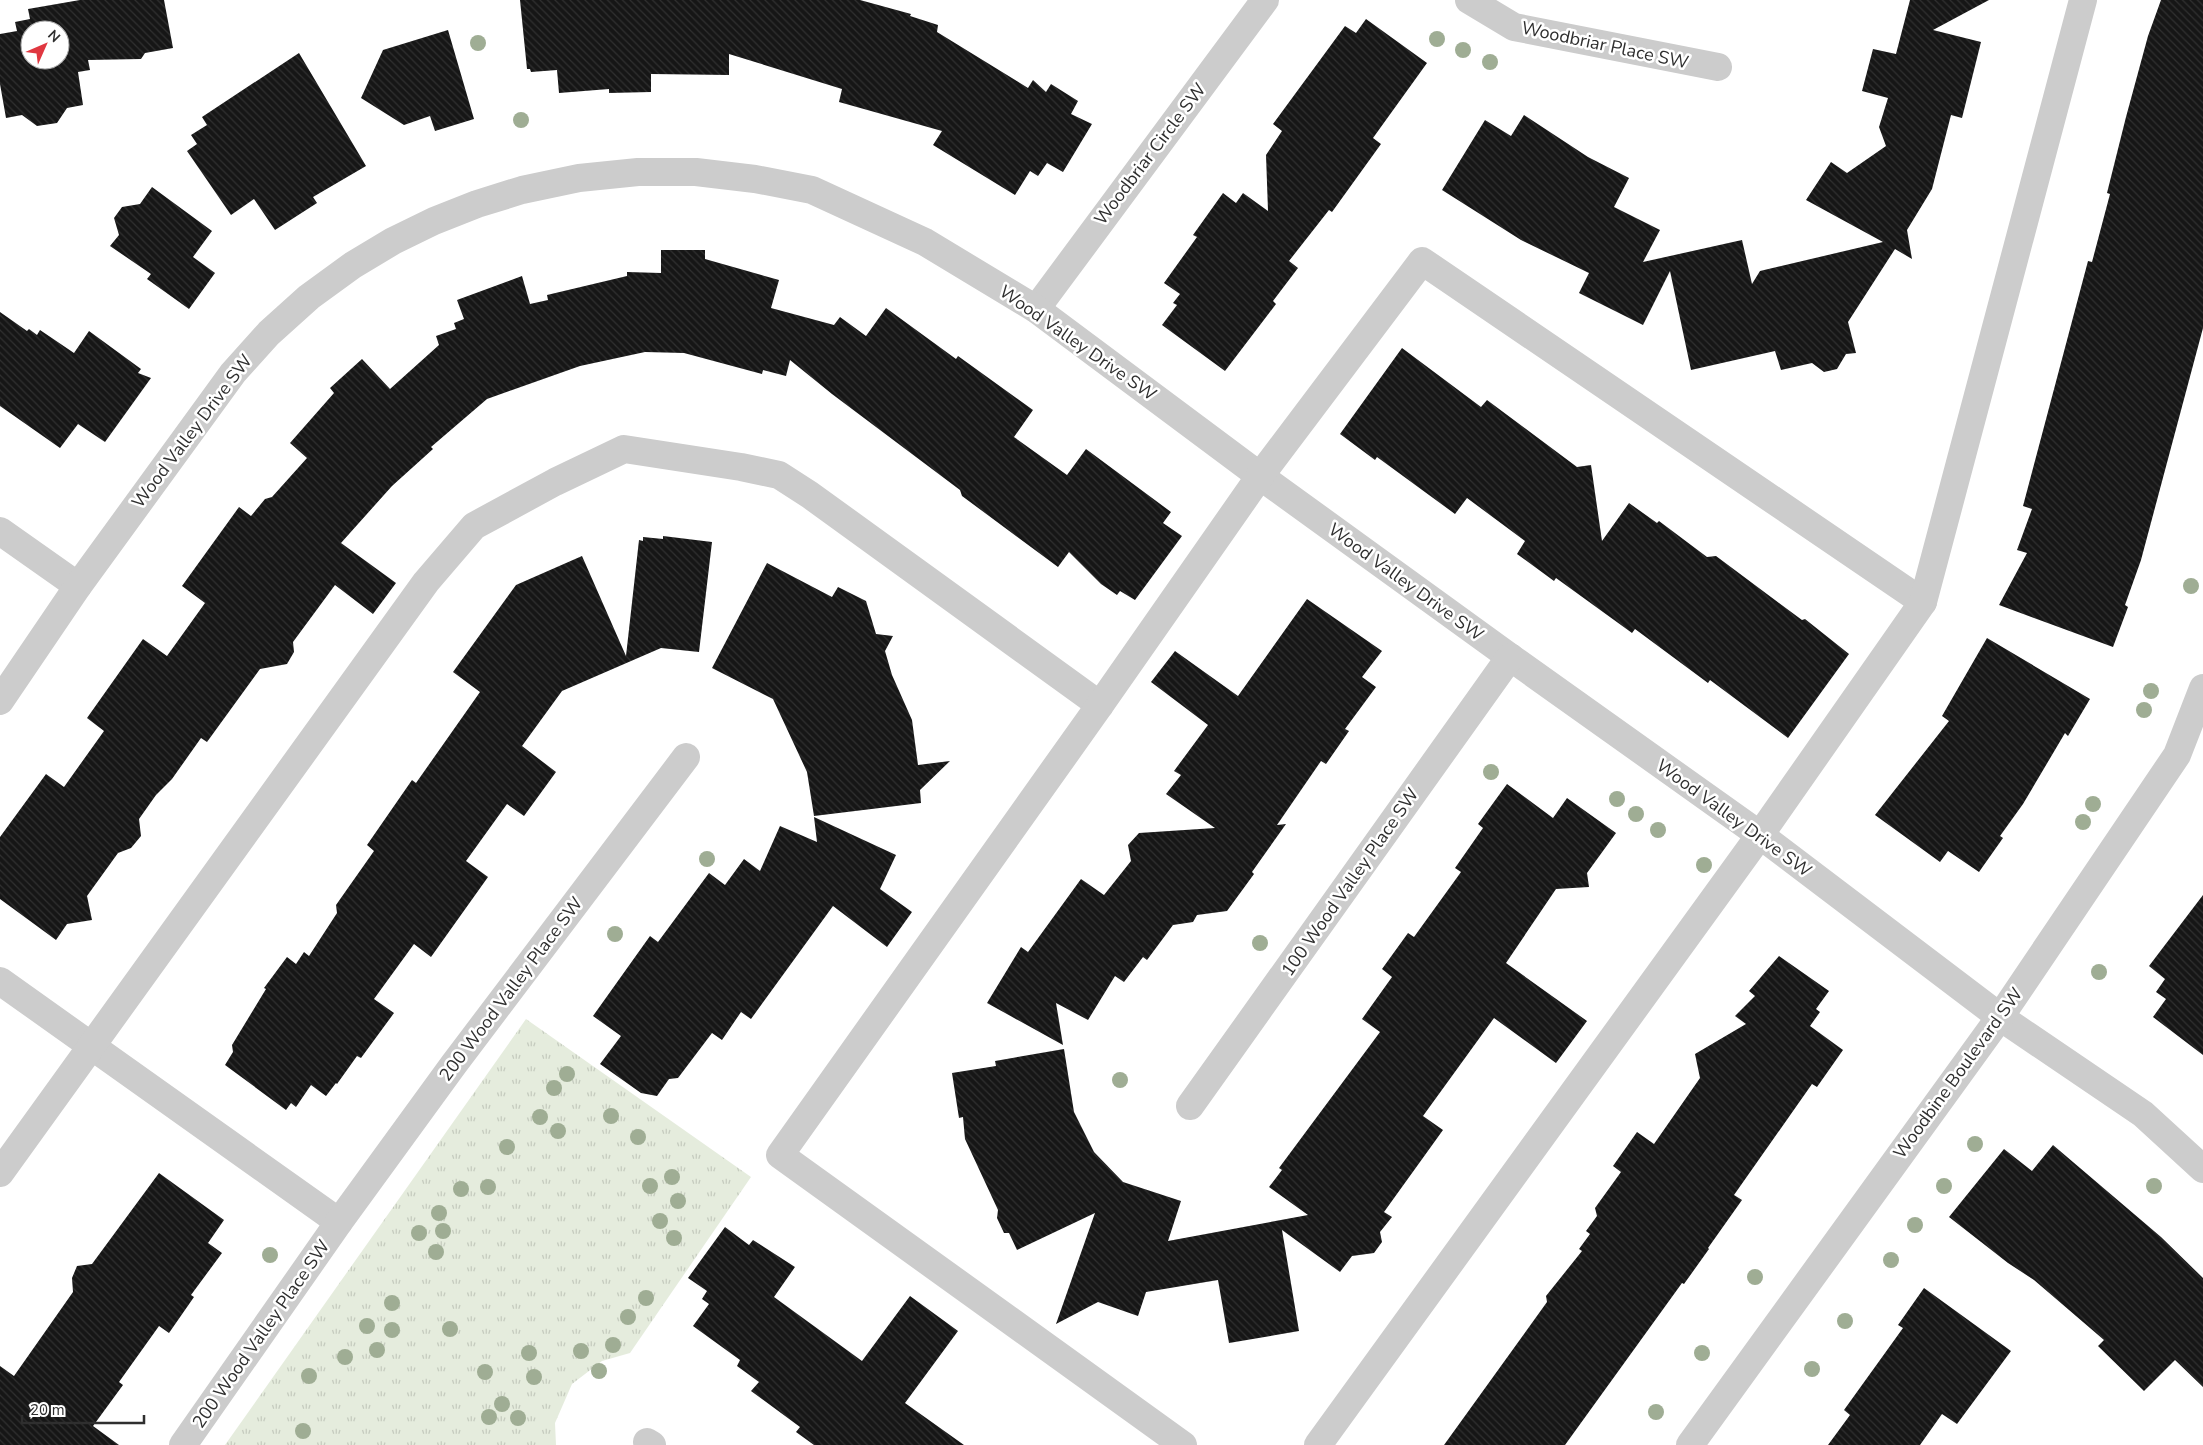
<svg xmlns="http://www.w3.org/2000/svg" width="2203" height="1445" viewBox="0 0 2203 1445" font-family="'Nunito Sans',sans-serif">
<defs>
<pattern id="park-tufts" width="24" height="20" patternUnits="userSpaceOnUse" patternTransform="scale(1.25)"><rect width="24" height="20" fill="#e5ecdd"/><path d="M3 7l-1-3M5 7V3M7 7l1-3M15 17l-1-3M17 17v-4M19 17l1-3" fill="none" stroke="#c5cbbe"/></pattern>
<pattern id="building-back-hatch" width="6" height="6" patternUnits="userSpaceOnUse" patternTransform="scale(1.25)"><rect width="6" height="6" fill="#161616"/><path d="M-1 5l2 2M0 0l6 6M5-1l2 2" fill="none" stroke="#303030"/></pattern>
</defs>
<rect width="100%" height="100%" fill="#fff"/>
<!-- park -->
<polygon fill="url(#park-tufts)" points="526,1019 751,1177 630,1353 602,1361 572,1384 555,1423 556,1445 225,1445"/>
<!-- building -->
<g fill="url(#building-back-hatch)" fill-rule="evenodd">
<path d="M 80,0 L 164,0 L 173,48 L 145,53 L 141,59 L 88,60 L 90,70 L 78,72 L 83,105 L 67,108 L 57,123 L 37,126 L 22,115 L 6,118 L 0,84 L 0,34 L 17,31 L 15,22 L 30,19 L 28,9 ZM 30,30 L 60,30 L 60,60 L 30,60 Z"/>
<polygon points="520,0 860,0 911,14 910,16 938,25 937,32 1028,88 1033,80 1046,92 1051,84 1078,101 1071,114 1092,124 1063,172 1047,163 1038,176 1030,171 1015,195 933,145 942,131 839,102 842,89 729,54 729,75 651,74 651,92 609,93 609,89 559,93 557,70 531,72 530,69 527,69"/>
<polygon points="1910,0 1989,0 1933,30 1981,42 1962,118 1951,115 1932,189 1907,230 1912,259 1895,249 1848,322 1856,353 1846,354 1837,369 1824,372 1812,363 1781,370 1775,351 1691,370 1670,271 1643,325 1579,293 1589,273 1521,240 1442,190 1485,120 1511,136 1524,115 1588,157 1629,178 1614,207 1660,230 1643,262 1742,240 1752,284 1760,271 1883,242 1806,200 1831,162 1847,173 1886,146 1879,127 1888,98 1862,91 1873,49 1896,54"/>
<polygon points="2161,0 2203,0 2203,328 2141,560 2125,605 2128,607 2113,647 1999,605 2027,553 2017,550 2032,509 2023,506 2088,261 2092,262 2110,194 2107,193 2126,117 2148,36"/>
<polygon points="1366,19 1427,63 1373,138 1381,144 1332,212 1329,210 1289,261 1298,268 1273,301 1276,304 1225,371 1162,325 1177,305 1173,303 1180,294 1164,283 1197,237 1193,235 1223,193 1236,203 1243,193 1268,211 1266,155 1282,131 1273,124 1345,26 1356,33"/>
<polygon points="448,30 474,119 435,131 430,116 404,125 361,98 383,50"/>
<polygon points="299,53 366,166 313,197 317,203 275,230 254,199 231,215 187,151 197,144 191,135 207,125 202,117"/>
<polygon points="152,187 212,231 193,257 215,273 189,309 147,279 151,274 110,246 119,235 114,218 122,207 140,204"/>
<polygon points="661,250 705,250 705,259 779,280 771,308 834,325 840,317 866,336 886,308 956,359 958,356 1033,410 1014,437 1067,475 1086,449 1171,512 1163,523 1182,536 1135,600 1120,591 1117,595 1101,584 1069,552 1058,567 962,496 960,490 832,394 790,360 786,376 763,370 762,374 684,353 645,352 580,366 487,399 431,447 433,449 392,486 341,543 396,583 373,614 335,585 293,642 294,652 287,664 260,669 207,742 201,738 172,779 156,795 139,819 141,836 131,848 118,853 87,896 92,920 67,924 56,940 0,899 0,837 46,774 64,787 104,731 87,718 143,639 167,656 205,603 182,586 239,507 251,516 265,499 272,497 307,458 290,443 334,393 330,388 362,359 390,389 439,345 436,336 456,329 454,323 464,319 457,300 522,276 530,304 548,300 547,295 627,276 627,272 661,273"/>
<polygon points="0,312 27,331 29,329 37,335 40,330 74,353 89,331 141,369 138,373 151,378 105,442 78,424 60,448 0,406"/>
<polygon points="1402,348 1481,407 1487,400 1577,467 1591,465 1602,541 1629,503 1657,523 1659,521 1707,557 1716,556 1802,620 1805,619 1849,654 1788,738 1710,680 1708,683 1635,629 1632,633 1556,578 1554,581 1517,554 1525,541 1467,498 1455,514 1377,457 1375,460 1340,434"/>
<polygon points="663,536 712,542 699,652 661,648 562,691 522,746 556,772 524,816 507,804 466,861 488,877 431,957 414,944 374,999 394,1013 361,1058 357,1056 337,1084 336,1083 326,1096 311,1085 296,1107 291,1103 286,1110 225,1065 233,1052 232,1045 266,989 264,988 287,957 296,964 304,952 309,956 337,913 336,905 374,851 367,845 412,780 416,783 480,692 453,672 516,585 582,556 626,656 639,540 643,541 643,537 663,539"/>
<polygon points="767,563 832,597 838,587 866,601 876,634 893,636 885,651 892,675 912,720 918,765 950,761 920,790 921,803 814,816 807,772 773,699 712,668"/>
<polygon points="1307,599 1382,651 1362,677 1376,687 1345,729 1349,731 1326,764 1321,761 1277,825 1286,824 1252,872 1254,874 1227,911 1197,915 1193,922 1173,925 1147,960 1143,957 1124,982 1115,976 1088,1020 1056,1003 1063,1045 987,1003 1021,947 1028,952 1081,879 1104,895 1131,861 1128,845 1139,833 1215,828 1166,794 1181,775 1174,771 1208,725 1151,682 1175,651 1238,696"/>
<polygon points="1987,638 2090,699 2068,736 2065,733 2023,804 2000,836 2003,838 1979,872 1948,851 1940,862 1875,815 1949,721 1942,716"/>
<polygon points="1507,784 1553,818 1567,798 1616,833 1587,873 1589,887 1556,889 1506,963 1587,1021 1556,1063 1494,1018 1423,1116 1443,1130 1384,1212 1392,1217 1380,1232 1382,1242 1374,1253 1352,1256 1340,1272 1282,1230 1299,1331 1229,1343 1218,1280 1146,1292 1138,1316 1098,1302 1056,1324 1095,1213 1017,1250 1009,1233 1004,1233 997,1218 998,1210 965,1139 963,1117 959,1118 952,1073 996,1066 995,1061 1064,1049 1074,1112 1094,1152 1123,1182 1181,1201 1168,1241 1308,1215 1269,1187 1282,1170 1279,1168 1380,1032 1362,1019 1392,977 1382,969 1408,933 1414,937 1461,872 1455,868 1483,828 1478,824"/>
<polygon points="814,817 896,855 880,889 912,912 887,947 833,906 751,1019 741,1012 722,1040 712,1033 678,1078 669,1079 657,1096 641,1093 600,1064 621,1036 593,1016 650,936 658,942 709,873 725,885 744,859 760,871 780,826 817,842"/>
<polygon points="2203,895 2203,1055 2153,1017 2166,999 2156,992 2165,979 2149,966"/>
<polygon points="1779,956 1829,991 1816,1009 1820,1012 1810,1026 1843,1050 1817,1087 1812,1084 1734,1195 1742,1200 1708,1248 1709,1249 1684,1284 1682,1283 1565,1445 1444,1445 1547,1302 1546,1296 1582,1251 1579,1249 1590,1234 1586,1231 1597,1216 1595,1208 1621,1172 1613,1166 1637,1132 1654,1144 1700,1078 1695,1054 1746,1024 1735,1016 1755,996 1749,991"/>
<polygon points="2053,1145 2161,1237 2203,1278 2203,1387 2175,1360 2144,1391 2098,1346 2104,1340 2034,1280 2008,1263 1949,1217 2004,1149 2032,1171"/>
<polygon points="159,1173 224,1220 208,1243 222,1253 191,1295 194,1297 169,1333 159,1326 119,1382 123,1385 93,1426 119,1445 0,1445 0,1366 14,1376 73,1292 72,1278 77,1266 92,1264"/>
<polygon points="725,1227 749,1245 753,1240 795,1267 774,1297 862,1361 910,1296 958,1331 905,1403 964,1445 814,1445 796,1432 800,1427 751,1391 759,1382 737,1366 740,1360 693,1326 709,1304 702,1299 707,1291 688,1278"/>
<polygon points="1924,1288 2011,1351 1957,1424 1942,1414 1920,1445 1828,1445 1850,1415 1844,1410 1903,1328 1898,1325"/>
</g>
<g fill="none" stroke-linecap="round" stroke-linejoin="round">
<!-- minor -->
<g stroke="#ccc" stroke-width="28">
<polyline points="1469,0 1514,27 1718,67"/>
<polyline points="1036,309 1265,0"/>
<polyline points="0,531 78,586"/>
<polyline points="0,701 78,586 233,373 269,333 309,297 353,265 393,241 434,221 477,204 522,190 579,178 638,172 696,172 755,179 812,190 925,242 1036,309 1260,476 1510,657 1760,835 2000,1017 2143,1114 2203,1169"/>
<polyline points="0,981 339,1222"/>
<polyline points="1190,1106 1510,657"/>
<polyline points="0,1173 426,582 474,526 555,482 624,449 741,467 779,475 810,495 1100,705"/>
<polyline points="647,1442 652,1445"/>
<polyline points="183,1445 339,1222 454,1064 686,757"/>
<polyline points="1183,1445 780,1155 1100,705 1260,476 1422,261 1923,602"/>
<polyline points="1318,1445 1760,835 1923,602 2083,0"/>
<polyline points="1690,1445 2000,1017 2177,755 2203,688"/>
</g>
</g>
<!-- trees -->
<g fill="#9fad94">
<circle cx="1437" cy="39" r="8"/>
<circle cx="478" cy="43" r="8"/>
<circle cx="1463" cy="50" r="8"/>
<circle cx="1490" cy="62" r="8"/>
<circle cx="521" cy="120" r="8"/>
<circle cx="2191" cy="586" r="8"/>
<circle cx="2151" cy="691" r="8"/>
<circle cx="2144" cy="710" r="8"/>
<circle cx="1491" cy="772" r="8"/>
<circle cx="1617" cy="799" r="8"/>
<circle cx="2093" cy="804" r="8"/>
<circle cx="1636" cy="814" r="8"/>
<circle cx="2083" cy="822" r="8"/>
<circle cx="1658" cy="830" r="8"/>
<circle cx="707" cy="859" r="8"/>
<circle cx="1704" cy="865" r="8"/>
<circle cx="615" cy="934" r="8"/>
<circle cx="1260" cy="943" r="8"/>
<circle cx="2099" cy="972" r="8"/>
<circle cx="567" cy="1074" r="8"/>
<circle cx="1120" cy="1080" r="8"/>
<circle cx="554" cy="1088" r="8"/>
<circle cx="611" cy="1116" r="8"/>
<circle cx="540" cy="1117" r="8"/>
<circle cx="558" cy="1131" r="8"/>
<circle cx="638" cy="1137" r="8"/>
<circle cx="1975" cy="1144" r="8"/>
<circle cx="507" cy="1147" r="8"/>
<circle cx="672" cy="1177" r="8"/>
<circle cx="650" cy="1186" r="8"/>
<circle cx="1944" cy="1186" r="8"/>
<circle cx="2154" cy="1186" r="8"/>
<circle cx="488" cy="1187" r="8"/>
<circle cx="461" cy="1189" r="8"/>
<circle cx="678" cy="1201" r="8"/>
<circle cx="439" cy="1213" r="8"/>
<circle cx="660" cy="1221" r="8"/>
<circle cx="1915" cy="1225" r="8"/>
<circle cx="443" cy="1231" r="8"/>
<circle cx="419" cy="1233" r="8"/>
<circle cx="674" cy="1238" r="8"/>
<circle cx="436" cy="1252" r="8"/>
<circle cx="270" cy="1255" r="8"/>
<circle cx="1891" cy="1260" r="8"/>
<circle cx="1755" cy="1277" r="8"/>
<circle cx="646" cy="1298" r="8"/>
<circle cx="392" cy="1303" r="8"/>
<circle cx="628" cy="1317" r="8"/>
<circle cx="1845" cy="1321" r="8"/>
<circle cx="367" cy="1326" r="8"/>
<circle cx="450" cy="1329" r="8"/>
<circle cx="392" cy="1330" r="8"/>
<circle cx="613" cy="1345" r="8"/>
<circle cx="377" cy="1350" r="8"/>
<circle cx="581" cy="1351" r="8"/>
<circle cx="529" cy="1353" r="8"/>
<circle cx="1702" cy="1353" r="8"/>
<circle cx="345" cy="1357" r="8"/>
<circle cx="1812" cy="1369" r="8"/>
<circle cx="599" cy="1371" r="8"/>
<circle cx="485" cy="1372" r="8"/>
<circle cx="309" cy="1376" r="8"/>
<circle cx="534" cy="1377" r="8"/>
<circle cx="502" cy="1404" r="8"/>
<circle cx="1656" cy="1412" r="8"/>
<circle cx="489" cy="1417" r="8"/>
<circle cx="518" cy="1418" r="8"/>
<circle cx="303" cy="1431" r="8"/>
</g>
<g text-anchor="middle" stroke-width="5" stroke-linejoin="round" paint-order="stroke">
<!-- street labels -->
<g font-size="18" fill="#2f2f2f" stroke="#fff">
<text transform="translate(1605 45) rotate(12)" y="6">Woodbriar Place SW</text>
<text transform="translate(1150 154) rotate(-53)" y="6">Woodbriar Circle SW</text>
<text transform="translate(1078 343) rotate(35)" y="6">Wood Valley Drive SW</text>
<text transform="translate(192 431) rotate(-53)" y="6">Wood Valley Drive SW</text>
<text transform="translate(1406 582) rotate(36)" y="6">Wood Valley Drive SW</text>
<text transform="translate(1734 818) rotate(36)" y="6">Wood Valley Drive SW</text>
<text transform="translate(1350 882) rotate(-55)" y="6">100 Wood Valley Place SW</text>
<text transform="translate(511 989) rotate(-53)" y="6">200 Wood Valley Place SW</text>
<text transform="translate(1958 1073) rotate(-54)" y="6">Woodbine Boulevard SW</text>
<text transform="translate(261 1334) rotate(-55)" y="6">200 Wood Valley Place SW</text>
</g>
</g>
<!-- north arrow -->
<g transform="translate(45 45) rotate(45)"><circle r="24" fill="#ffffff" stroke="#acacac"/>
<path d="M0-4L9 19L0 12L-9 19Z" fill="#e03740"/>
<text y="-8" font-size="14" font-weight="bold" text-anchor="middle" fill="#2f2f2f">N</text>
</g>
<!-- scale -->
<path d="M22 1415v8h122v-8" fill="none" stroke="#2f2f2f" stroke-width="2.5"/>
<text x="30" y="1415" font-size="15" fill="#2f2f2f" stroke="#ffffff" stroke-width="4" paint-order="stroke">20 m</text>
</svg>
